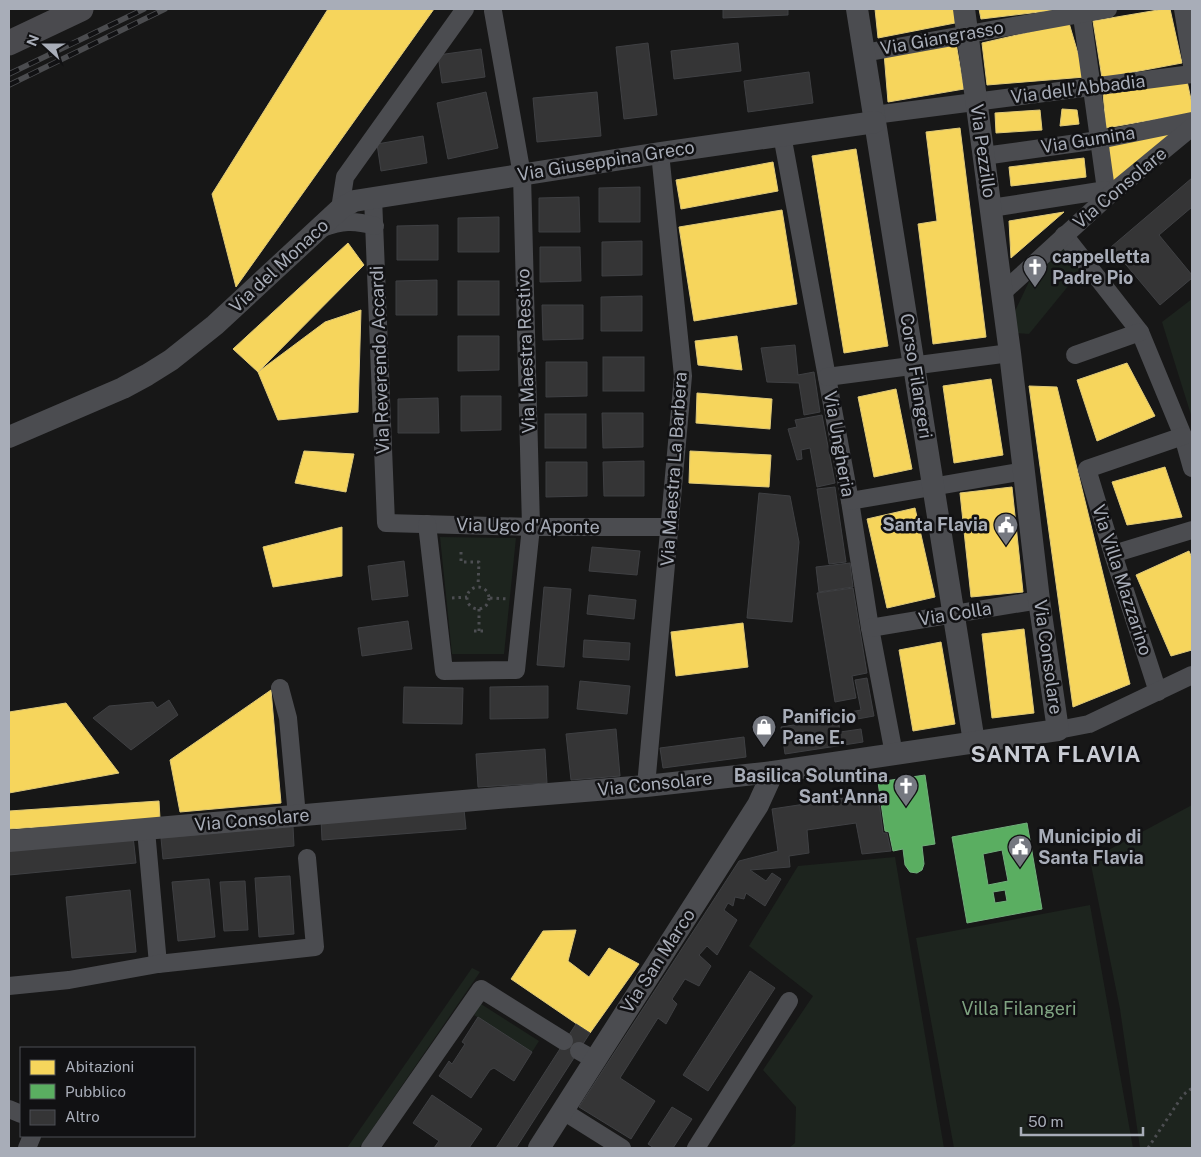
<svg xmlns="http://www.w3.org/2000/svg" width="1201" height="1157" viewBox="0 0 1201 1157" font-family="'Public Sans',sans-serif">
<rect width="100%" height="100%" fill="#171717"/>
<!-- green -->
<g fill="#1d241e">
<polygon points="1065,248 1083,268 1029,334 1016,333 1015,311 1035,269"/>
<polygon points="1192,299 1192,418 1162,322"/>
<polygon points="440,537 516,538 504,654 452,654"/>
<polygon points="1192,805 1192,1148 1140,1148 1120,1009 1090,860"/>
<polygon points="895,857 944,1148 789,1148 795,1143 796,1107 763,1070 813,996 749,946 798,866"/>
<polygon points="1090,905 1133,1148 954,1148 916,938"/>
<polygon points="472,968 480,972 359,1148 347,1148"/>
<polygon points="481,1004 539,1041 532,1052 474,1015"/>
</g>
<!-- homes -->
<g fill="#f6d55c" stroke="#dfc978">
<polygon points="328,9 434,9 236,287 212,194"/>
<polygon points="875,9 954,9 955,23 878,38"/>
<polygon points="979,9 1065,9 981,19"/>
<polygon points="1164,9 1170,9 1182,63 1102,78 1093,21"/>
<polygon points="1069,23 1085,77 987,85 982,43"/>
<polygon points="956,43 964,89 888,102 884,53"/>
<polygon points="1187,81 1192,104 1192,113 1106,128 1103,92"/>
<polygon points="1062,109 1077,110 1079,124 1060,126"/>
<polygon points="1040,110 1042,130 996,133 995,113"/>
<polygon points="960,128 986,337 933,344 918,224 937,221 926,132"/>
<polygon points="1177,131 1113,187 1107,144"/>
<polygon points="856,149 888,346 844,353 812,156"/>
<polygon points="1084,158 1086,177 1011,186 1009,167"/>
<polygon points="773,162 778,191 681,209 676,180"/>
<polygon points="782,210 797,304 694,321 679,227"/>
<polygon points="1064,212 1011,258 1009,221"/>
<polygon points="348,243 364,265 258,372 233,349"/>
<polygon points="361,310 358,412 278,420 258,372 325,322"/>
<polygon points="737,336 742,370 698,365 695,341"/>
<polygon points="1127,363 1155,416 1097,441 1077,380"/>
<polygon points="991,379 1003,455 954,463 943,386"/>
<polygon points="1029,386 1057,387 1130,684 1073,707"/>
<polygon points="896,389 912,469 874,477 858,397"/>
<polygon points="697,393 772,399 770,429 696,423"/>
<polygon points="304,451 354,454 346,492 295,483"/>
<polygon points="690,451 771,455 769,487 689,483"/>
<polygon points="1165,467 1182,517 1127,525 1112,482"/>
<polygon points="1012,487 1023,592 971,597 960,493"/>
<polygon points="915,508 935,597 887,608 867,519"/>
<polygon points="342,527 342,576 273,587 263,547"/>
<polygon points="1189,551 1192,558 1192,650 1171,656 1136,575"/>
<polygon points="743,623 748,667 676,676 671,632"/>
<polygon points="1024,629 1034,713 992,718 982,634"/>
<polygon points="941,642 955,724 913,731 899,650"/>
<polygon points="271,690 281,803 180,812 170,760"/>
<polygon points="66,703 119,773 9,793 9,712"/>
<polygon points="159,801 160,819 9,829 9,811"/>
<polygon points="576,930 568,961 589,977 609,948 639,964 590,1033 511,979 543,931"/>
</g>
<!-- public -->
<g fill="#5aae61" stroke="#71ae7b" fill-rule="evenodd">
<polygon points="925,775 935,844 922,846 924,864 922,870 917,873 910,872 905,865 903,849 893,851 889,832 885,831 878,782"/>
<path d="M 1027,823 L 1042,909 L 967,923 L 952,837 ZM 1002,850 L 1008,881 L 988,885 L 983,854 ZM 1005,890 L 1007,901 L 995,903 L 993,892 Z"/>
</g>
<!-- building -->
<g fill="#353536" stroke="#3f4043">
<polygon points="723,9 788,9 788,15 723,18"/>
<polygon points="648,43 657,115 624,119 616,47"/>
<polygon points="738,43 741,71 674,79 671,51"/>
<polygon points="481,49 485,77 442,83 438,55"/>
<polygon points="809,72 813,103 748,112 744,81"/>
<polygon points="486,92 498,148 448,159 437,103"/>
<polygon points="597,92 601,136 537,142 533,98"/>
<polygon points="423,136 427,163 381,171 377,144"/>
<polygon points="1192,178 1192,207 1159,235 1192,275 1192,278 1160,305 1111,247"/>
<polygon points="640,187 640,222 599,222 599,188"/>
<polygon points="579,197 580,232 539,232 539,198"/>
<polygon points="499,217 499,252 458,252 458,218"/>
<polygon points="438,225 438,260 397,260 397,226"/>
<polygon points="642,241 642,275 602,276 602,242"/>
<polygon points="540,247 580,247 581,281 540,282"/>
<polygon points="437,280 437,315 396,315 396,281"/>
<rect x="458" y="281" width="41" height="34"/>
<polygon points="642,296 642,331 601,331 601,297"/>
<polygon points="542,305 583,305 583,339 543,340"/>
<polygon points="458,336 499,336 499,370 458,371"/>
<polygon points="795,345 798,375 814,372 820,412 804,415 799,383 767,382 761,348"/>
<rect x="603" y="357" width="41" height="34"/>
<polygon points="546,362 587,362 587,396 546,397"/>
<polygon points="461,396 501,396 501,430 461,431"/>
<polygon points="438,398 439,433 398,433 398,399"/>
<polygon points="602,413 643,413 643,447 603,448"/>
<rect x="545" y="414" width="41" height="34"/>
<polygon points="822,415 835,483 817,487 810,448 801,450 802,459 797,460 788,429 797,427 795,420"/>
<polygon points="644,461 644,496 604,496 603,462"/>
<polygon points="546,462 587,462 587,496 546,497"/>
<polygon points="835,487 846,562 829,564 817,489"/>
<polygon points="759,493 790,496 799,542 792,622 747,618"/>
<polygon points="592,547 640,551 637,575 589,571"/>
<polygon points="404,561 408,596 372,600 368,566"/>
<polygon points="850,563 853,587 819,592 816,567"/>
<polygon points="544,587 571,589 564,667 537,665"/>
<polygon points="853,588 867,673 852,676 856,698 835,702 817,593"/>
<polygon points="589,595 636,600 634,619 587,614"/>
<polygon points="408,621 412,649 362,656 358,628"/>
<polygon points="584,640 630,643 629,660 583,657"/>
<polygon points="867,678 874,716 852,720 850,712 861,710 855,680"/>
<polygon points="580,681 630,686 627,714 577,709"/>
<polygon points="548,686 548,718 490,719 490,687"/>
<polygon points="404,687 463,688 462,724 403,723"/>
<polygon points="169,700 178,715 131,750 93,718 109,706 153,702 157,708"/>
<polygon points="838,718 840,732 861,729 863,742 785,754 781,727"/>
<polygon points="616,729 620,776 571,780 566,734"/>
<polygon points="744,737 746,757 663,768 660,748"/>
<polygon points="545,749 547,783 478,787 476,754"/>
<polygon points="878,793 883,833 887,833 891,851 862,854 856,823 807,830 809,853 789,856 790,867 750,870 766,881 772,873 781,879 765,906 746,893 744,899 735,897 733,906 728,903 724,910 737,920 717,955 707,946 699,955 711,966 699,986 685,979 672,999 677,1004 666,1024 658,1018 620,1078 655,1101 631,1139 579,1107 739,861 778,851 772,809"/>
<polygon points="464,809 466,829 322,840 321,819"/>
<polygon points="293,826 294,846 163,859 161,838"/>
<polygon points="133,836 136,863 9,875 9,849"/>
<polygon points="290,876 294,934 259,937 255,878"/>
<polygon points="209,879 215,937 178,941 172,882"/>
<polygon points="245,881 248,930 224,931 220,882"/>
<polygon points="130,890 136,952 72,958 66,897"/>
<polygon points="750,971 775,988 708,1091 683,1075"/>
<polygon points="478,1017 532,1052 514,1081 494,1068 490,1070 471,1098 439,1076 449,1061 452,1064 465,1044 462,1042"/>
<polygon points="576,1024 590,1033 516,1148 496,1148"/>
<polygon points="432,1095 482,1129 469,1148 434,1148 439,1141 413,1123"/>
<polygon points="672,1107 692,1119 673,1148 654,1148 648,1144"/>
</g>
<g fill="none" stroke-linecap="round" stroke-linejoin="round">
<!-- path -->
<g stroke="#4d4e52" stroke-width="3" stroke-dasharray="2.5 4" stroke-linecap="butt">
<polyline points="461,552 461,562 479,562 478,586"/>
<circle cx="478" cy="598" r="11"/>
<polyline points="452,598 467,597"/>
<polyline points="490,598 509,599"/>
<polyline points="479,609 479,631"/>
<polyline points="474,631 484,631"/>
<polyline points="1148,1148 1183,1095 1192,1088"/>
</g>
<!-- minor -->
<g stroke="#4b4c50" stroke-width="18">
<polyline points="1081,9 1107,197"/>
<polyline points="1183,9 1192,65"/>
<polyline points="864,53 1108,9"/>
<polyline points="874,115 1192,74"/>
<polyline points="782,135 850,501 870,628 894,754"/>
<polyline points="984,156 1099,140 1192,121"/>
<polyline points="373,197 386,523 531,527 670,527"/>
<polyline points="991,208 1106,190"/>
<polyline points="340,209 345,177 465,9"/>
<path d="M 322,228 C 342,221 353,220 375,226"/>
<polyline points="1064,235 1140,332 1183,436 1192,468"/>
<polyline points="1002,293 1107,197 1192,127"/>
<polyline points="1075,355 1140,332"/>
<polyline points="827,377 1010,353"/>
<polyline points="850,501 1024,471"/>
<polyline points="427,524 444,671 516,670 531,527 522,175 493,11"/>
<polyline points="1113,554 1192,530"/>
<polyline points="870,628 1039,600"/>
<polyline points="280,688 288,718 297,816"/>
<polyline points="1158,692 1113,554 1087,469 1183,436"/>
<polyline points="1058,730 1089,724 1192,675"/>
<polyline points="646,786 683,376 660,153"/>
<polyline points="146,830 158,964"/>
<polyline points="9,986 69,980 158,964 315,947 307,858"/>
<polyline points="579,1051 595,1060"/>
<polyline points="9,1109 21,1114"/>
<polyline points="563,1111 622,1148"/>
<polyline points="27,1148 32,1136"/>
<polyline points="370,1148 481,989 564,1041"/>
<polyline points="696,1148 789,1001"/>
</g>
<!-- tertiary -->
<g stroke="#4b4c50" stroke-width="22">
<polyline points="857,9 974,742"/>
<polyline points="9,437 123,388 147,375 171,360 215,325 340,209 354,201 660,153 875,122"/>
<polyline points="9,841 486,799 646,786 773,772 1058,730 1039,600 1010,353 964,9"/>
<polyline points="539,1148 758,805 773,772"/>
</g>
<!-- secondary -->
<polyline stroke="#4a4a4e" stroke-width="25" points="9,43 81,9"/>
<defs>
<g id="rail">
<polyline points="9,74 144,9"/>
<polyline points="9,85 165,9"/>
</g>
</defs>
<!-- rail casing -->
<use href="#rail" stroke="#4b4c4f" stroke-width="5.5"/>
<!-- rail -->
<use href="#rail" stroke="#111113" stroke-width="4" stroke-dasharray="11" stroke-linecap="butt"/>
</g>
<!-- icons -->
<defs>
<symbol id="church-pin" viewBox="-11 -11 22 30"><path d="M0 17L-7.5 6A9.5 9.5 0 1 1 7.5 6Z" fill="#757880" stroke="#111113"/><path d="M-1.2-6h2.4v3.5h3.3v2.4h-3.3V6h-2.4V-.1h-3.3v-2.4h3.3Z" fill="#fff"/></symbol>
<symbol id="civic-pin" viewBox="-11 -11 22 30"><path d="M0 17L-7.5 6A9.5 9.5 0 1 1 7.5 6Z" fill="#757880" stroke="#111113"/><path d="M-.6-6.5H3V-4.5H.6V-3L4-1V1h2V6H-6V1h2V-1L-.6-3ZM-1.2 2.5V6h2.4V2.5Z" fill="#fff"/></symbol>
<symbol id="shop-pin" viewBox="-11 -11 22 30"><path d="M0 17L-7.5 6A9.5 9.5 0 1 1 7.5 6Z" fill="#757880" stroke="#111113"/><path d="M-5-2.5h2.3a2.7 3.5 0 0 1 5.4 0H5L5.5 6h-11ZM-1.5-2.5h3a1.5 2.3 0 0 0-3 0Z" fill="#fff"/></symbol>
</defs>
<g fill-rule="evenodd">
<use href="#church-pin" x="1021" y="253" width="28" height="38"/>
<use href="#civic-pin" x="992" y="511" width="28" height="38"/>
<use href="#shop-pin" x="750" y="713" width="28" height="38"/>
<use href="#church-pin" x="892" y="772" width="28" height="38"/>
<use href="#civic-pin" x="1006" y="833" width="28" height="38"/>
</g>
<g text-anchor="middle" stroke-width="5" stroke-linejoin="round" paint-order="stroke">
<!-- street labels -->
<g font-size="18" fill="#a8adb8" stroke="#111113">
<text transform="translate(942 38) rotate(-10)" y="6">Via Giangrasso</text>
<text transform="translate(1078 89) rotate(-7)" y="6">Via dell'Abbadia</text>
<text transform="translate(1088 140) rotate(-9)" y="6">Via Gumina</text>
<text transform="translate(983 151) rotate(82)" y="6">Via Pezzillo</text>
<text transform="translate(606 161) rotate(-9)" y="6">Via Giuseppina Greco</text>
<text transform="translate(1120 188) rotate(-40)" y="6">Via Consolare</text>
<text transform="translate(279 266) rotate(-43)" y="6">Via del Monaco</text>
<text transform="translate(526 351) rotate(-92)" y="6">Via Maestra Restivo</text>
<text transform="translate(380 360) rotate(-92)" y="6">Via Reverendo Accardi</text>
<text transform="translate(916 376) rotate(81)" y="6">Corso Filangeri</text>
<text transform="translate(839 444) rotate(80)" y="6">Via Ungheria</text>
<text transform="translate(674 469) rotate(-86)" y="6">Via Maestra La Barbera</text>
<text transform="translate(528 526) rotate(1)" y="6">Via Ugo d'Aponte</text>
<text transform="translate(1122 580) rotate(72)" y="6">Via Villa Mazzarino</text>
<text transform="translate(955 614) rotate(-9)" y="6">Via Colla</text>
<text transform="translate(1048 657) rotate(82)" y="6">Via Consolare</text>
<text transform="translate(655 784) rotate(-6)" y="6">Via Consolare</text>
<text transform="translate(252 820) rotate(-5)" y="6">Via Consolare</text>
<text transform="translate(658 961) rotate(-57)" y="6">Via San Marco</text>
</g>
<!-- poi labels -->
<g font-size="18" font-weight="bold" fill="#a8adb8" stroke="#111113" text-anchor="start">
<text x="1052" y="263">cappelletta<tspan x="1052" dy="21">Padre Pio</tspan></text>
<text x="988" y="531" text-anchor="end">Santa Flavia</text>
<text x="782" y="723">Panificio<tspan x="782" dy="21">Pane E.</tspan></text>
<text x="888" y="782" text-anchor="end">Basilica Soluntina<tspan x="888" dy="21">Sant'Anna</tspan></text>
<text x="1038" y="843">Municipio di<tspan x="1038" dy="21">Santa Flavia</tspan></text>
</g>
<!-- park labels -->
<g font-size="18" fill="#7fa381" stroke="#111113">
<text x="1019" y="1015">Villa Filangeri</text>
</g>
<!-- district labels -->
<g font-size="22" font-weight="bold" letter-spacing="1" fill="#c9ccd4" stroke="#111113">
<text x="1056" y="762">SANTA FLAVIA</text>
</g>
</g>
<!-- border -->
<rect width="1201" height="1157" fill="none" stroke="#a8adb8" stroke-width="20"/>
<!-- legend -->
<rect x="20" y="1047" width="175" height="90" fill="#111113" stroke="#4d4f55"/>
<rect x="30" y="1060" width="25" height="15" fill="#f6d55c" stroke="#4d4f55"/>
<text x="65" y="1072" font-size="15" fill="#a8adb8">Abitazioni</text>
<rect x="30" y="1084" width="25" height="15" fill="#5aae61" stroke="#4d4f55"/>
<text x="65" y="1097" font-size="15" fill="#a8adb8">Pubblico</text>
<rect x="30" y="1110" width="25" height="15" fill="#353536" stroke="#4d4f55"/>
<text x="65" y="1122" font-size="15" fill="#a8adb8">Altro</text>
<!-- north arrow -->
<g transform="translate(45 45) rotate(291)" stroke="#111113" stroke-width="4" paint-order="stroke">
<path d="M0-4L9 19L0 12L-9 19Z" fill="#a8adb8"/>
<text y="-8" font-size="14" font-weight="bold" text-anchor="middle" fill="#a8adb8">N</text>
</g>
<!-- scale -->
<path d="M1021 1127v8h122v-8" fill="none" stroke="#a8adb8" stroke-width="2.5"/>
<text x="1028" y="1127" font-size="15" fill="#a8adb8" stroke="#111113" stroke-width="4" paint-order="stroke">50 m</text>
</svg>
